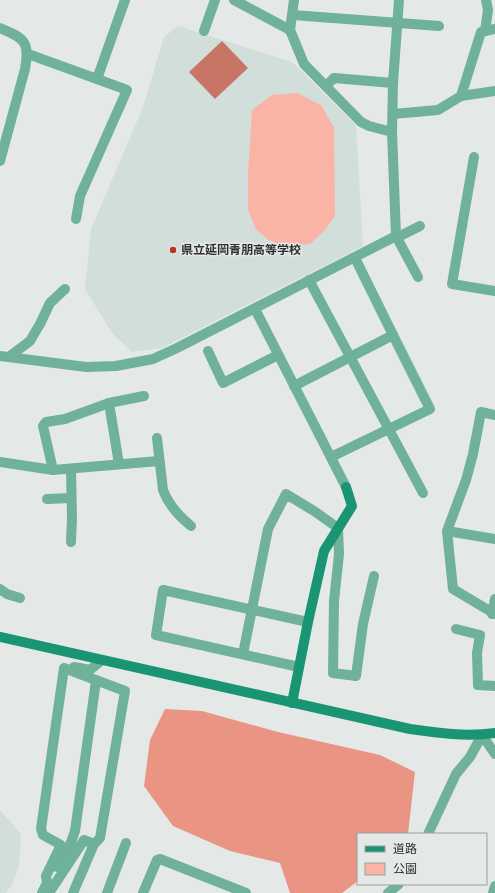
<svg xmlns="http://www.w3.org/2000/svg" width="495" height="893" viewBox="0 0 495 893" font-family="'Work Sans','Noto Sans JP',sans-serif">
<rect width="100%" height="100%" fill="#e4e9e7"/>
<!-- built -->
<g fill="#d2deda">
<polygon points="178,26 292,62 356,125 363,246 162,348 132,352 112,333 85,289 91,229 143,107 164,37"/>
<polygon points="0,810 21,834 19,867 12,884 6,893 0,893"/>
</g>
<!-- green -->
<polygon fill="#fab4a6" points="298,93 322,106 334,128 335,216 325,230 310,244 282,246 267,239 256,229 248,210 248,174 252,110 272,95"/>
<!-- forest -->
<polygon fill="#ea9483" points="165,709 202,711 278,732 380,755 415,772 408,834 358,834 358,881 342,893 290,893 280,863 230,851 173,826 144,786 150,740"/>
<!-- water -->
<polygon fill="#c87565" points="222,41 248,68 215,99 189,72"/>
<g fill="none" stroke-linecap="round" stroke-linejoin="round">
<!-- street -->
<g stroke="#70b199" stroke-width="10">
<polyline points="234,0 290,30"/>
<polyline points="293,15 439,26"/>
<path d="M 0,28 C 24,38 30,41 25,69 L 0,161"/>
<polyline points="204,31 215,0"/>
<polyline points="485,31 488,10 486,0"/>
<polyline points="28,54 97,79 125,0"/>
<polyline points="326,86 334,78 393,83"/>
<polyline points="461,96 481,32 495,29"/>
<polyline points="393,114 438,110 461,96 495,91"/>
<polyline points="392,132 393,83 399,0"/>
<polyline points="474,157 452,284 495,291"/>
<polyline points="76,219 80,196 127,90 97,79"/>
<polyline points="355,258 393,335"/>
<polyline points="418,277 396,236 402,235 420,226"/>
<polyline points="309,280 423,493"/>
<polyline points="255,309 346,487"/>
<polyline points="208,351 223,383 278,355"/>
<polyline points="0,356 86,367 116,366 153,359 177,348 396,236 392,132 369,126 361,122 304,64 290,30 294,0"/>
<polyline points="10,356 30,341 40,324 50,303 65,289"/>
<polyline points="294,386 393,335 430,409 331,457"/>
<polyline points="109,403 119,464"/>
<polyline points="495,415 481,412 473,454 466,480 447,531 453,589 495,614"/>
<path d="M 157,438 L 163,490 C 168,504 180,517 191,526"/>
<polyline points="0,462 53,470 159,461"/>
<polyline points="71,469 72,518 71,542"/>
<polyline points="53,470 43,426 46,422 65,419 109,403 144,396"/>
<polyline points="47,499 71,498"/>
<polyline points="447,531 495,539"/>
<polyline points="0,589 7,594 20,598"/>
<polyline points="492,614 495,599"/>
<polyline points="456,629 480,635 477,653 478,685 495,686"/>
<polyline points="243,654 268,529 286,494 314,511 338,528 339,554 334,601 333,673 356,676 363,624 374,576"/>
<polyline points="74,667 90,670 102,660"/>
<polyline points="299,667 156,635 163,590 308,622"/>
<polyline points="428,834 456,774 470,757 482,735 495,754"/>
<polyline points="57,867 70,845 75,831 96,681"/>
<polyline points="42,893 47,883 46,876 61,845 43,835 41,829 64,668 125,691 100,838 94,844 84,840 49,893"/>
<polyline points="73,893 94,844"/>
<polyline points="107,893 126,843"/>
<polyline points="143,893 157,860 160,859 246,893"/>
<polyline points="388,893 399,884"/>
<polyline points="493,893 495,886"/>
</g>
<!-- secondary -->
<g stroke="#199574" stroke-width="10">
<path d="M 0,637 L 410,729 C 438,733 466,737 495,733"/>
<polyline points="292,703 308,622 324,551 352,506 346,487"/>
</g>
</g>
<!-- markers -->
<circle fill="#be321e" stroke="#e4e9e7" stroke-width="1.5" cx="173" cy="250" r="4"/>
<g text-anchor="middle" stroke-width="3" stroke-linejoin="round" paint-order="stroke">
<!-- poi labels -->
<g font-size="12" font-weight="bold" fill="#2e302f" stroke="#e4e9e7" text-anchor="start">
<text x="181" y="254">県立延岡青朋高等学校</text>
</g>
</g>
<!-- legend -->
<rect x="357" y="833" width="130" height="52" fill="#e4e9e7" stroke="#9b9f9d"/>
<rect x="365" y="846" width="20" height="6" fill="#199574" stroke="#9b9f9d"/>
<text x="393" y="853" font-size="12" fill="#2e302f">道路</text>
<rect x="365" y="863" width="20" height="12" fill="#fab4a6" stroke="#9b9f9d"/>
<text x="393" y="873" font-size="12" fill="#2e302f">公園</text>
</svg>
